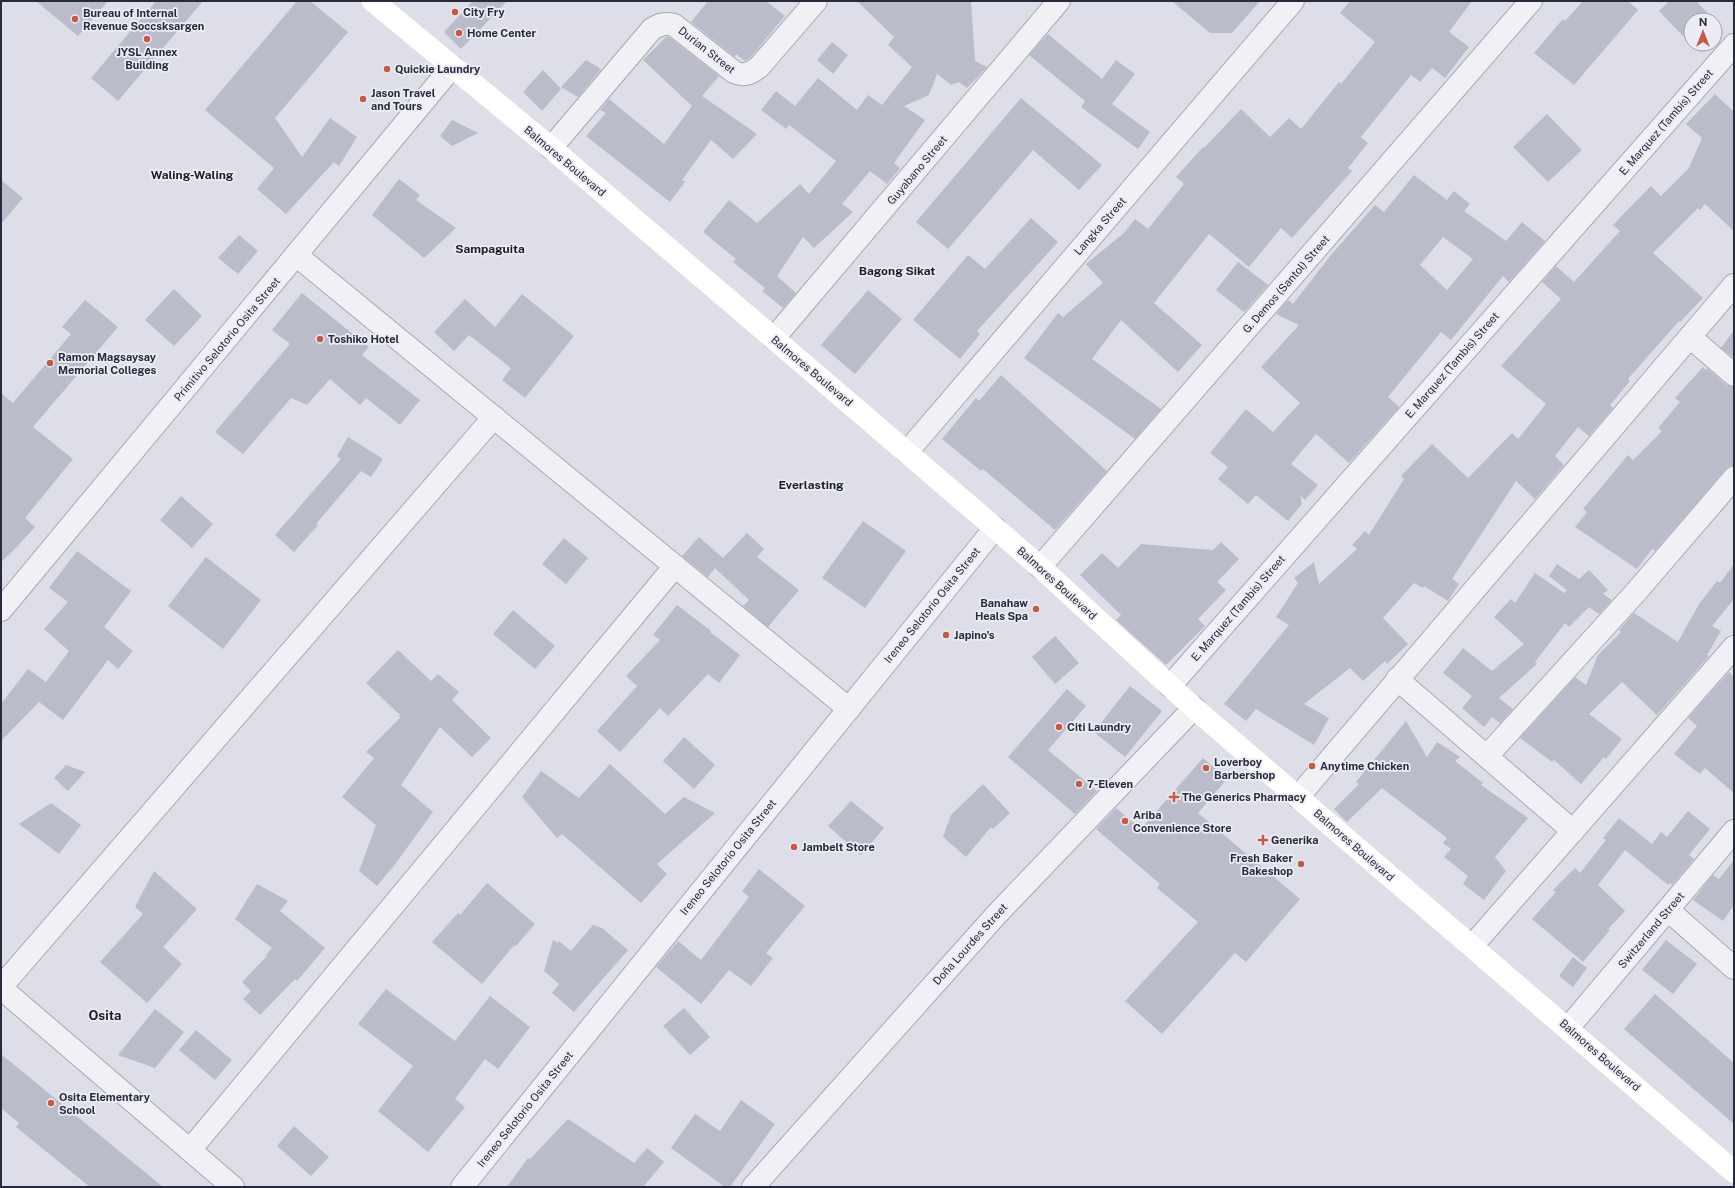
<svg xmlns="http://www.w3.org/2000/svg" width="1735" height="1188" viewBox="0 0 1735 1188" font-family="'Public Sans',sans-serif">
<rect width="100%" height="100%" fill="#dddee7"/>
<!-- building -->
<g fill="#bbbcc9" fill-rule="evenodd">
<polygon points="36,1 108,1 78,36"/>
<polygon points="156,1 203,1 118,101 91,78"/>
<polygon points="297,1 310,1 348,32 275,118 302,157 330,118 357,137 339,166 334,162 286,214 257,189 274,168 205,110"/>
<polygon points="473,1 507,1 461,49 444,32"/>
<polygon points="708,1 766,1 785,16 750,58 745,61 736,54 735,57 691,22"/>
<polygon points="857,1 971,1 975,61 987,67 967,88 959,82 951,85 937,74 929,95 904,106 925,120 894,163 900,168 887,184 870,171 842,204 853,212 814,248 803,237 777,276 796,293 783,308 762,291 765,288 733,262 736,259 703,232 729,200 757,223 800,184 809,194 836,161 789,125 786,129 761,110 776,91 795,106 818,78 857,110 868,95 882,105 912,67 888,45 894,37"/>
<polygon points="1172,1 1260,1 1232,33 1210,33"/>
<polygon points="1350,1 1472,1 1449,32 1469,47 1445,78 1432,68 1420,82 1411,75 1361,137 1368,143 1348,168 1352,171 1292,238 1281,228 1249,267 1209,234 1154,303 1202,345 1178,372 1121,320 1092,359 1161,409 1135,439 1024,358 1058,313 1063,317 1103,283 1086,264 1124,233 1135,219 1148,229 1184,184 1176,177 1203,147 1204,148 1241,109 1270,137 1289,118 1301,129 1339,82 1341,84 1375,42 1340,13"/>
<polygon points="1583,1 1628,1 1638,10 1574,85 1534,53 1563,19 1565,21"/>
<polygon points="1669,1 1696,1 1707,12 1699,20 1691,20 1691,28 1683,36 1659,11"/>
<polygon points="1048,34 1102,79 1116,60 1135,74 1112,104 1150,132 1138,149 1081,107 1085,101 1029,55"/>
<polygon points="666,37 669,37 719,76 702,96 757,134 733,159 711,140 682,180 685,182 670,202 586,136 606,113 600,110 609,99 664,144 692,106 643,60"/>
<polygon points="832,42 848,55 833,74 817,60"/>
<polygon points="586,60 601,69 578,97 561,87"/>
<polygon points="543,70 561,89 542,111 523,92"/>
<polygon points="1715,94 1734,112 1734,231 1705,204 1700,210 1698,208 1653,253 1703,298 1680,322 1679,321 1628,379 1630,381 1610,405 1613,408 1589,436 1578,427 1555,456 1564,465 1535,499 1516,481 1452,579 1459,584 1448,601 1424,586 1423,588 1414,583 1383,618 1408,644 1387,664 1385,661 1363,681 1350,668 1304,704 1329,718 1314,745 1256,709 1246,721 1224,704 1289,625 1276,617 1298,583 1294,578 1314,562 1319,584 1357,549 1352,545 1365,531 1369,535 1404,479 1401,476 1432,444 1468,478 1512,433 1518,439 1546,404 1501,366 1561,299 1542,282 1556,266 1574,282 1620,231 1613,225 1637,200 1651,186 1661,196 1689,168 1702,138 1686,124"/>
<polygon points="1021,98 1102,165 1079,190 1033,150 948,249 916,222"/>
<polygon points="1547,114 1582,150 1548,182 1513,147"/>
<polygon points="452,120 478,133 452,146 440,136"/>
<path d="M 1414,175 L 1447,200 L 1454,191 L 1470,204 L 1464,211 L 1506,241 L 1522,222 L 1545,241 L 1509,282 L 1503,276 L 1451,340 L 1441,332 L 1388,397 L 1399,407 L 1349,463 L 1316,434 L 1291,464 L 1318,485 L 1305,500 L 1300,495 L 1302,504 L 1288,521 L 1256,495 L 1248,504 L 1218,479 L 1228,467 L 1210,453 L 1246,409 L 1273,432 L 1300,403 L 1261,367 L 1299,325 L 1276,314 L 1288,300 L 1293,304 L 1331,255 L 1375,205 L 1384,212 ZM 1443,237 L 1473,259 L 1447,290 L 1420,265 Z"/>
<polygon points="399,179 420,195 416,200 456,228 424,258 372,215"/>
<polygon points="1,180 23,198 1,224"/>
<polygon points="1031,218 1058,242 977,331 980,334 960,359 913,320 968,255 985,269"/>
<polygon points="239,235 258,251 238,274 218,258"/>
<polygon points="1238,262 1268,285 1244,312 1216,290"/>
<polygon points="174,289 202,316 174,346 145,320"/>
<polygon points="868,290 902,319 855,374 821,345"/>
<polygon points="302,293 369,347 362,355 420,400 400,425 366,398 360,405 330,379 307,405 291,398 243,454 215,432 290,344 272,330"/>
<polygon points="522,294 574,336 525,398 502,380 511,368 469,335 454,351 434,332 465,299 495,327"/>
<polygon points="85,300 118,327 33,427 73,459 25,518 35,527 12,552 1,562 1,393 13,403 71,334 62,327"/>
<polygon points="1734,330 1734,358 1721,348"/>
<polygon points="1703,367 1706,370 1707,368 1726,385 1734,387 1734,466 1730,466 1725,470 1655,551 1652,549 1637,569 1575,527 1587,512 1583,509 1628,455 1633,460 1662,431 1658,428 1680,402 1675,398"/>
<polygon points="1001,375 1107,471 1055,530 983,469 981,471 942,439 976,398 979,401"/>
<polygon points="348,437 383,459 371,477 361,471 316,524 318,525 294,552 275,535 341,459 337,456"/>
<polygon points="181,496 213,524 192,548 160,520"/>
<polygon points="863,521 906,551 865,608 822,578"/>
<polygon points="747,533 764,549 757,557 799,590 768,627 743,606 749,600 715,568 708,577 682,556 699,537 723,558"/>
<polygon points="564,538 588,558 566,584 542,564"/>
<polygon points="1221,542 1239,559 1217,582 1226,590 1198,619 1205,626 1166,665 1116,620 1121,615 1080,575 1102,553 1118,568 1141,544 1213,550"/>
<polygon points="77,551 131,591 104,627 133,651 118,669 108,660 63,720 39,702 1,741 1,704 28,669 46,682 69,651 44,629 68,602 49,588"/>
<polygon points="206,557 261,600 223,649 168,606"/>
<polygon points="1557,564 1579,579 1589,570 1608,590 1603,594 1612,600 1599,614 1589,607 1569,627 1565,623 1535,662 1537,664 1499,698 1513,709 1500,723 1492,717 1484,727 1462,708 1472,696 1443,673 1463,648 1492,671 1524,644 1494,617 1511,599 1515,603 1535,573 1564,593 1567,590 1549,576"/>
<polygon points="1734,564 1734,599 1712,626 1721,631 1707,655 1709,656 1657,715 1622,682 1589,714 1622,739 1606,759 1604,757 1581,784 1554,760 1552,762 1520,738 1575,677 1586,685 1598,655 1621,632 1619,630 1634,613 1678,642 1699,604 1717,581 1720,583"/>
<polygon points="677,605 711,631 710,632 740,655 719,683 708,674 668,716 660,708 620,752 597,731 637,686 626,676 660,640 653,635"/>
<polygon points="513,610 555,646 535,669 493,634"/>
<polygon points="1055,636 1079,663 1055,684 1032,657"/>
<polygon points="398,650 431,681 438,674 459,692 452,700 491,738 472,757 440,727 401,785 433,812 396,863 377,886 359,871 376,825 342,797 374,758 366,752 400,718 399,716 400,715 366,683"/>
<polygon points="1729,672 1734,677 1734,793 1705,768 1700,774 1674,754 1697,726 1688,718"/>
<polygon points="1130,686 1162,711 1125,757 1094,732"/>
<polygon points="1067,689 1086,706 1048,750 1097,791 1075,814 1008,757"/>
<polygon points="1406,721 1427,757 1437,742 1460,757 1455,761 1483,783 1481,785 1528,818 1495,857 1506,871 1484,900 1463,884 1468,876 1444,857 1451,849 1443,843 1447,838 1382,788 1347,822 1334,809 1359,784 1356,782"/>
<polygon points="684,737 715,765 694,789 663,761"/>
<polygon points="1203,758 1227,779 1198,813 1300,899 1246,962 1235,953 1162,1034 1125,1001 1198,922 1157,888 1160,884 1096,829 1116,808 1141,829"/>
<polygon points="610,764 665,814 684,797 715,813 657,864 667,874 641,903 562,834 557,838 522,797 541,771 579,798"/>
<polygon points="66,765 85,772 68,791 54,778"/>
<polygon points="983,784 1010,813 993,829 991,827 966,857 943,837 951,815"/>
<polygon points="851,801 884,828 861,855 828,826"/>
<polygon points="51,803 81,825 59,854 19,824"/>
<polygon points="1688,811 1710,829 1689,855 1694,859 1672,885 1670,883 1668,885 1625,850 1598,885 1625,911 1608,929 1610,930 1583,962 1532,919 1556,892 1553,890 1575,868 1580,873 1606,840 1603,838 1619,818 1652,844 1661,832 1667,837"/>
<polygon points="1734,860 1734,905 1723,921 1693,900 1713,875 1719,879"/>
<polygon points="759,869 805,906 766,953 773,958 751,986 729,970 701,1004 656,967 678,941 701,960 749,897 742,891"/>
<polygon points="154,871 197,909 163,947 182,964 147,1003 100,962 143,914 135,907"/>
<polygon points="487,883 535,924 516,946 514,945 482,984 432,942 458,913 460,915"/>
<polygon points="257,884 288,901 280,911 325,948 297,981 295,979 260,1015 243,999 251,991 242,982 267,956 266,955 272,948 235,919"/>
<polygon points="593,925 602,928 628,950 574,1012 552,993 559,984 544,971 553,940 558,943 559,941 571,951"/>
<polygon points="1666,940 1697,964 1673,994 1642,970"/>
<polygon points="1573,957 1587,968 1573,987 1559,976"/>
<polygon points="386,989 455,1041 490,996 530,1027 498,1069 485,1059 455,1099 465,1107 428,1152 378,1111 413,1066 358,1024"/>
<polygon points="1655,994 1734,1063 1734,1124 1624,1029"/>
<polygon points="684,1008 710,1037 690,1055 663,1026"/>
<polygon points="155,1009 184,1032 155,1068 118,1055"/>
<polygon points="196,1030 232,1060 215,1080 179,1050"/>
<polygon points="1,1054 163,1187 90,1187 16,1127 19,1123 1,1108"/>
<polygon points="741,1100 775,1124 730,1187 725,1187 671,1148 695,1114 720,1131"/>
<polygon points="568,1119 634,1163 647,1148 664,1162 643,1187 507,1187 528,1158 530,1159"/>
<polygon points="294,1126 329,1157 311,1176 277,1146"/>
</g>
<g fill="none" stroke-linecap="round" stroke-linejoin="round">
<defs>
<g id="minor">
<path d="M 551,148 L 652,29 C 660,24 665,23 674,25 L 734,72 C 744,77 751,73 759,67 L 816,1"/>
<polyline points="296,255 849,709"/>
<polyline points="1690,337 1734,375"/>
<polyline points="774,338 1059,1"/>
<polyline points="907,452 1293,1"/>
<polyline points="1040,567 1531,1"/>
<polyline points="1,610 452,67"/>
<polyline points="1397,679 1573,831"/>
<polyline points="1170,686 1734,45"/>
<polyline points="1487,756 1636,592 1734,478"/>
<polyline points="1298,797 1734,285"/>
<polyline points="1668,910 1734,968"/>
<polyline points="1472,946 1734,647"/>
<polyline points="1,987 494,417"/>
<polyline points="1568,1028 1734,831"/>
<polyline points="190,1150 675,566"/>
<polyline points="462,1187 995,528"/>
<polyline points="753,1187 997,914 1194,708"/>
</g>
<polyline id="tertiary" points="1,988 233,1187"/>
</defs>
<!-- minor casing -->
<use href="#minor" stroke="#a6a8b4" stroke-width="24"/>
<!-- tertiary casing -->
<use href="#tertiary" stroke="#a6a8b4" stroke-width="24"/>
<!-- minor -->
<use href="#minor" stroke="#f0f0f5" stroke-width="22"/>
<!-- tertiary -->
<use href="#tertiary" stroke="#f0f0f5" stroke-width="22"/>
<!-- secondary -->
<polyline stroke="#fff" stroke-width="22" points="373,1 551,148 995,528 1040,567 1194,708 1734,1172"/>
</g>
<!-- markers -->
<g fill="#c85945" stroke="#ecedf4" stroke-width="1.5">
<circle cx="455" cy="12" r="4"/>
<circle cx="75" cy="19" r="4"/>
<circle cx="459" cy="33" r="4"/>
<circle cx="147" cy="39" r="4"/>
<circle cx="387" cy="69" r="4"/>
<circle cx="363" cy="99" r="4"/>
<circle cx="320" cy="339" r="4"/>
<circle cx="50" cy="363" r="4"/>
<circle cx="1036" cy="609" r="4"/>
<circle cx="946" cy="635" r="4"/>
<circle cx="1059" cy="727" r="4"/>
<circle cx="1312" cy="766" r="4"/>
<circle cx="1206" cy="768" r="4"/>
<circle cx="1079" cy="784" r="4"/>
<path d="M1172 791h4v4h4v4h-4v4h-4v-4h-4v-4h4z"/>
<circle cx="1125" cy="821" r="4"/>
<path d="M1261 834h4v4h4v4h-4v4h-4v-4h-4v-4h4z"/>
<circle cx="794" cy="847" r="4"/>
<circle cx="1301" cy="864" r="4"/>
<circle cx="51" cy="1103" r="4"/>
</g>
<g text-anchor="middle" stroke-width="3.5" stroke-linejoin="round" paint-order="stroke">
<!-- poi labels -->
<g font-size="11" font-weight="bold" fill="#27293c" stroke="#ecedf4" text-anchor="start">
<text x="463" y="16">City Fry</text>
<text x="83" y="17">Bureau of Internal<tspan x="83" dy="13">Revenue Soccsksargen</tspan></text>
<text x="467" y="37">Home Center</text>
<text x="147" y="56" text-anchor="middle">JYSL Annex<tspan x="147" dy="13">Building</tspan></text>
<text x="395" y="73">Quickie Laundry</text>
<text x="371" y="97">Jason Travel<tspan x="371" dy="13">and Tours</tspan></text>
<text x="328" y="343">Toshiko Hotel</text>
<text x="58" y="361">Ramon Magsaysay<tspan x="58" dy="13">Memorial Colleges</tspan></text>
<text x="1028" y="607" text-anchor="end">Banahaw<tspan x="1028" dy="13">Heals Spa</tspan></text>
<text x="954" y="639">Japino's</text>
<text x="1067" y="731">Citi Laundry</text>
<text x="1214" y="766">Loverboy<tspan x="1214" dy="13">Barbershop</tspan></text>
<text x="1320" y="770">Anytime Chicken</text>
<text x="1087" y="788">7-Eleven</text>
<text x="1182" y="801">The Generics Pharmacy</text>
<text x="1133" y="819">Ariba<tspan x="1133" dy="13">Convenience Store</tspan></text>
<text x="1271" y="844">Generika</text>
<text x="802" y="851">Jambelt Store</text>
<text x="1293" y="862" text-anchor="end">Fresh Baker<tspan x="1293" dy="13">Bakeshop</tspan></text>
<text x="59" y="1101">Osita Elementary<tspan x="59" dy="13">School</tspan></text>
</g>
<!-- street labels -->
<g font-size="11" fill="#27293c" stroke="#ecedf4">
<text transform="translate(707 50) rotate(38)" y="4">Durian Street</text>
<text transform="translate(1666 122) rotate(-49)" y="4">E. Marquez (Tambis) Street</text>
<text transform="translate(565 161) rotate(40)" y="4">Balmores Boulevard</text>
<text transform="translate(917 170) rotate(-50)" y="4">Guyabano Street</text>
<text transform="translate(1100 226) rotate(-49)" y="4">Langka Street</text>
<text transform="translate(1286 284) rotate(-49)" y="4">G. Demos (Santol) Street</text>
<text transform="translate(227 339) rotate(-50)" y="4">Primitivo Selotorio Osita Street</text>
<text transform="translate(1452 365) rotate(-49)" y="4">E. Marquez (Tambis) Street</text>
<text transform="translate(812 371) rotate(40)" y="4">Balmores Boulevard</text>
<text transform="translate(1057 583) rotate(42)" y="4">Balmores Boulevard</text>
<text transform="translate(932 605) rotate(-51)" y="4">Ireneo Selotorio Osita Street</text>
<text transform="translate(1238 608) rotate(-49)" y="4">E. Marquez (Tambis) Street</text>
<text transform="translate(1354 845) rotate(41)" y="4">Balmores Boulevard</text>
<text transform="translate(728 857) rotate(-51)" y="4">Ireneo Selotorio Osita Street</text>
<text transform="translate(1651 930) rotate(-50)" y="4">Switzerland Street</text>
<text transform="translate(970 944) rotate(-48)" y="4">Doña Lourdes Street</text>
<text transform="translate(1600 1055) rotate(41)" y="4">Balmores Boulevard</text>
<text transform="translate(525 1109) rotate(-51)" y="4">Ireneo Selotorio Osita Street</text>
</g>
<!-- neighbourhood labels -->
<g font-size="12" font-weight="bold" fill="#1a1a2d" stroke="#ecedf4">
<text x="192" y="179">Waling-Waling</text>
<text x="490" y="253">Sampaguita</text>
<text x="897" y="275">Bagong Sikat</text>
<text x="811" y="489">Everlasting</text>
</g>
<!-- quarter labels -->
<g font-size="13" font-weight="bold" fill="#1a1a2d" stroke="#ecedf4">
<text x="105" y="1020">Osita</text>
</g>
</g>
<!-- border -->
<rect width="1735" height="1188" fill="none" stroke="#27293c" stroke-width="4"/>
<!-- north arrow -->
<g transform="translate(1703 32)"><circle r="19" fill="#ecedf4" stroke="#9d9faa"/>
<path d="M0-3L7 15L0 10L-7 15Z" fill="#c85945"/>
<text y="-6" font-size="11" font-weight="bold" text-anchor="middle" fill="#27293c">N</text>
</g>
</svg>
